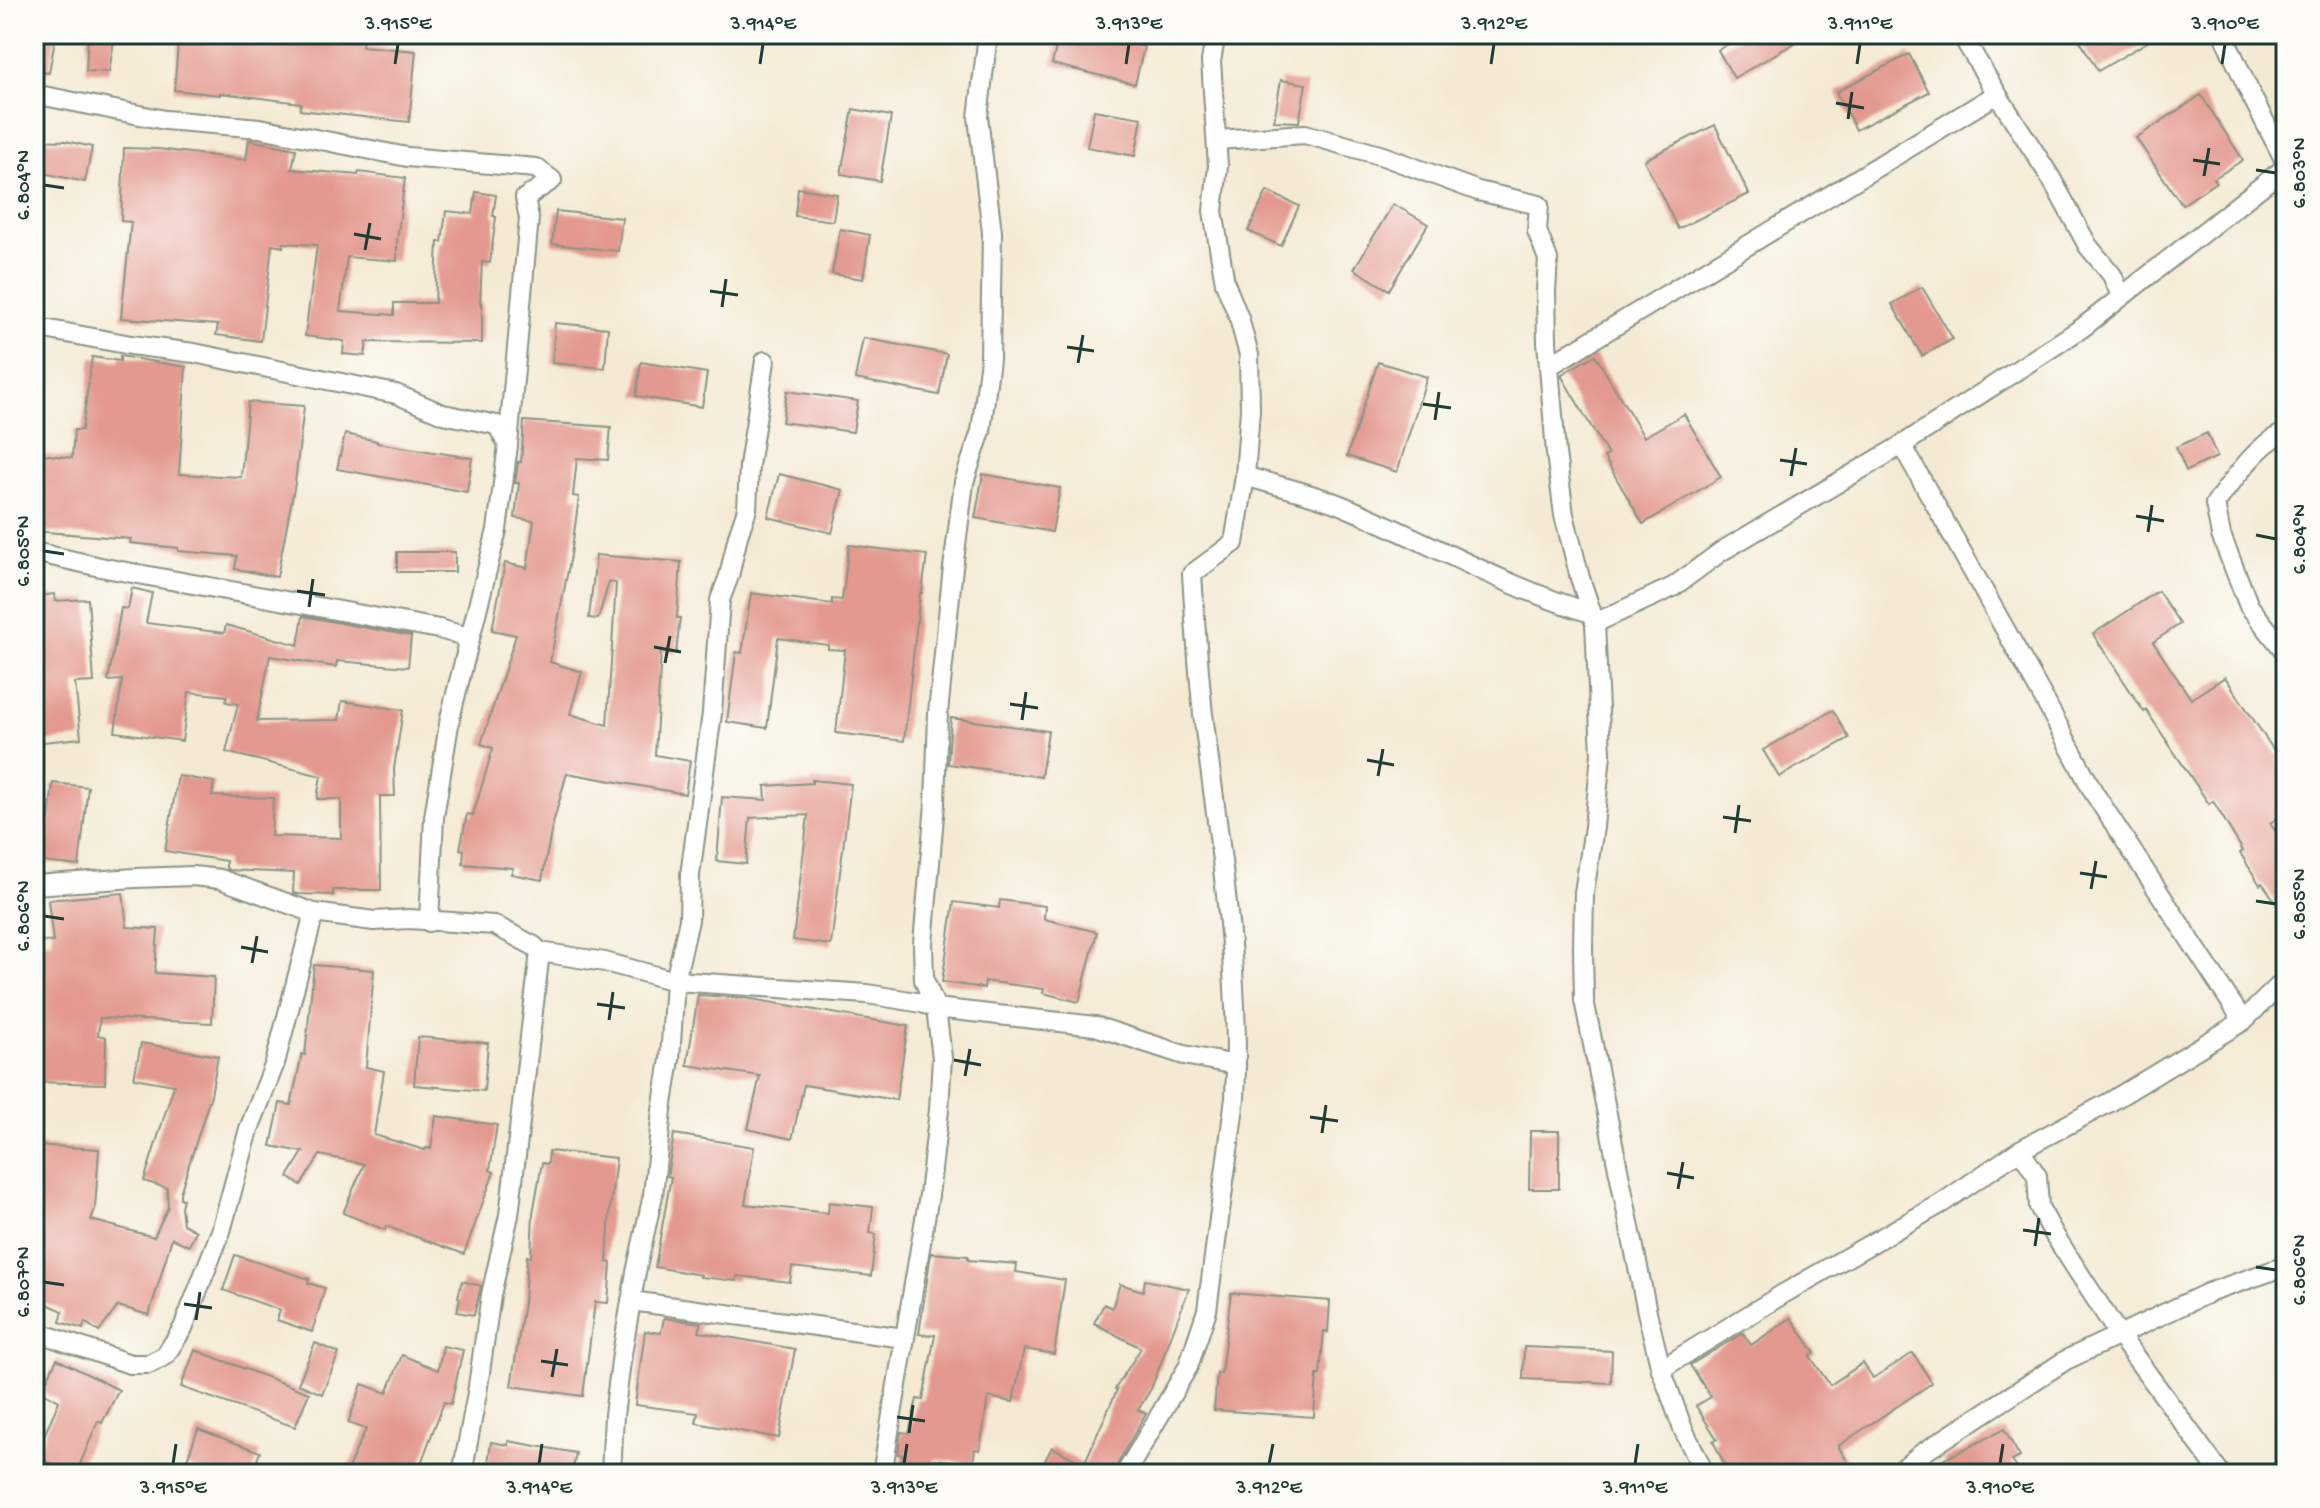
<svg xmlns="http://www.w3.org/2000/svg" width="2320" height="1508" viewBox="0 0 2320 1508" font-family="'Gochi Hand',sans-serif">
<rect width="100%" height="100%" fill="#fdfcf7"/>
<filter id="ink" filterUnits="userSpaceOnUse"><feTurbulence type="fractalNoise" baseFrequency=".0125" numOctaves="2"/><feDisplacementMap in="SourceGraphic" scale="16" xChannelSelector="R" yChannelSelector="G"/><feConvolveMatrix kernelMatrix="1 2 1 2 8 2 1 2 1" color-interpolation-filters="sRGB"/></filter>
<filter id="wash" filterUnits="userSpaceOnUse"><feTurbulence type="fractalNoise" baseFrequency=".006" numOctaves="4" result="noise"/><feDisplacementMap in="SourceGraphic" scale="32" xChannelSelector="R" yChannelSelector="G"/><feGaussianBlur stdDeviation="1.8" result="paint"/><feColorMatrix in="noise" values="0 0 0 0 0 0 0 0 0 0 0 0 0 0 0 0 0 1.4 0 .05"/><feComposite in="paint" operator="in"/></filter>
<g filter="url(#wash)">
<rect width="100%" height="100%" fill="#f4ead4"/>
<g id="blocks">
<!-- building -->
<g fill="#e3998f">
<polygon points="34,34 56,34 49,73 34,71"/>
<polygon points="88,34 115,34 109,72 86,71"/>
<polygon points="179,34 262,34 307,40 308,34 363,34 362,46 416,51 409,122 300,110 301,103 220,93 220,95 174,90"/>
<polygon points="1059,34 1090,34 1144,47 1135,84 1052,64"/>
<polygon points="1745,34 1810,34 1734,78 1718,50"/>
<polygon points="2091,34 2161,34 2098,71 2080,41"/>
<polygon points="1909,54 1929,92 1856,130 1836,92"/>
<polygon points="1281,80 1306,84 1299,122 1274,121"/>
<polygon points="2201,95 2243,160 2213,179 2216,182 2182,205 2136,138"/>
<polygon points="853,109 891,116 880,181 841,174"/>
<polygon points="1094,110 1142,118 1135,156 1087,147"/>
<polygon points="1715,125 1749,194 1678,229 1644,160"/>
<polygon points="34,140 66,141 92,147 85,182 34,171"/>
<polygon points="249,140 296,149 292,169 358,175 359,172 405,178 397,240 397,261 347,257 340,311 394,315 394,303 435,303 438,242 442,242 446,211 473,214 476,192 496,195 493,216 496,217 490,263 482,262 480,303 482,303 482,343 367,342 365,356 343,354 344,341 305,336 317,245 283,243 283,247 272,245 261,341 216,335 218,325 121,318 131,222 121,221 124,148 158,149 246,160"/>
<polygon points="798,188 837,194 833,221 795,216"/>
<polygon points="1267,191 1299,206 1281,246 1248,231"/>
<polygon points="1393,204 1428,224 1389,290 1354,269"/>
<polygon points="556,211 622,218 618,251 552,244"/>
<polygon points="840,229 870,235 863,279 832,274"/>
<polygon points="1922,287 1953,339 1922,356 1892,304"/>
<polygon points="555,323 608,328 605,368 552,363"/>
<polygon points="863,338 947,354 939,395 855,379"/>
<polygon points="1595,355 1644,437 1684,414 1721,477 1643,524 1604,457 1608,455 1562,377 1562,374"/>
<polygon points="120,356 186,367 179,474 241,477 248,402 304,406 295,483 277,577 235,569 237,556 178,551 178,548 130,543 131,539 34,531 34,453 72,458 74,430 82,430 92,357 120,361"/>
<polygon points="641,362 707,373 702,407 636,396"/>
<polygon points="1378,362 1427,377 1397,472 1347,456"/>
<polygon points="787,391 858,401 853,432 782,422"/>
<polygon points="524,421 611,427 608,460 577,458 573,496 579,497 571,555 550,662 582,672 570,714 607,725 616,583 609,582 598,619 589,618 596,555 681,562 677,618 680,618 676,653 661,651 655,755 690,761 685,794 567,773 552,827 542,880 511,874 513,868 463,864 464,850 460,849 467,814 473,815 493,748 481,744 516,635 492,630 505,563 527,568 534,521 515,518 519,483 515,483 518,462 521,462"/>
<polygon points="2207,433 2217,457 2186,471 2176,447"/>
<polygon points="345,434 377,441 377,443 472,458 467,492 337,469"/>
<polygon points="779,474 843,490 832,533 768,517"/>
<polygon points="983,474 1060,488 1052,532 975,518"/>
<polygon points="849,545 927,555 922,593 920,593 904,741 836,733 845,650 828,649 828,645 778,638 767,728 727,722 736,652 742,653 751,593 832,604 832,599 842,600"/>
<rect x="397" y="552" width="58" height="20"/>
<polygon points="132,588 152,593 146,623 224,633 226,625 298,645 303,616 411,636 408,667 337,661 336,667 270,656 257,721 339,720 342,701 403,710 394,769 395,796 380,796 381,890 333,890 333,895 297,894 293,893 294,873 229,870 226,868 226,861 165,851 178,776 214,782 212,796 273,798 271,836 341,838 341,799 317,799 321,776 226,752 238,704 226,702 227,696 189,692 182,741 115,732 122,680 108,681 121,608 128,609"/>
<polygon points="2158,591 2180,624 2153,642 2191,699 2225,677 2279,758 2276,760 2286,776 2286,813 2270,823 2286,847 2286,916 2262,883 2260,885 2240,853 2243,851 2213,801 2209,804 2146,710 2144,712 2093,634"/>
<polygon points="54,594 55,601 88,599 94,682 75,683 81,738 34,743 34,698 40,697 34,665 34,597"/>
<polygon points="1833,710 1849,738 1779,777 1763,750"/>
<polygon points="951,718 1048,731 1041,777 948,764"/>
<polygon points="812,780 851,784 831,945 793,940 808,815 750,818 746,864 717,861 722,797 766,800 765,786 812,783"/>
<polygon points="53,783 88,787 79,866 44,862"/>
<polygon points="123,893 127,927 158,929 155,973 214,977 212,1023 100,1018 98,1035 106,1037 105,1084 34,1082 36,941 53,942 48,900"/>
<polygon points="1000,900 1045,906 1044,919 1097,932 1079,1002 1043,993 1044,989 985,981 984,988 942,982 954,902 999,908"/>
<polygon points="314,965 374,970 366,1067 384,1071 374,1135 425,1150 426,1148 431,1149 436,1116 497,1125 490,1170 494,1172 464,1254 386,1226 385,1230 343,1213 364,1164 320,1155 301,1185 288,1177 303,1152 271,1146 280,1103 291,1105 302,1054 305,1055"/>
<polygon points="698,995 746,998 908,1026 896,1100 804,1085 792,1139 748,1129 760,1076 687,1065"/>
<polygon points="418,1037 488,1043 484,1091 414,1085"/>
<polygon points="141,1043 218,1056 211,1095 180,1193 180,1198 183,1199 181,1207 183,1224 196,1231 189,1246 172,1238 149,1315 118,1306 99,1332 85,1322 83,1329 60,1322 63,1311 34,1298 34,1145 99,1149 95,1209 91,1220 154,1237 168,1207 167,1188 144,1181 174,1085 134,1078"/>
<polygon points="1530,1131 1559,1131 1559,1189 1529,1189"/>
<polygon points="674,1134 754,1147 745,1204 828,1213 829,1202 873,1207 870,1233 876,1234 871,1276 792,1267 790,1282 737,1276 737,1281 700,1277 701,1275 655,1267 671,1177 667,1176"/>
<polygon points="549,1151 616,1158 610,1209 607,1262 611,1263 608,1303 595,1302 583,1396 511,1386 524,1303 527,1256 531,1257 533,1213 542,1163 548,1164"/>
<polygon points="931,1253 968,1256 968,1260 1017,1264 1016,1272 1065,1280 1054,1354 1024,1349 1013,1402 988,1397 980,1450 975,1449 973,1464 935,1459 932,1474 899,1474 903,1455 898,1454 901,1432 909,1433 917,1399 923,1400 935,1335 919,1334"/>
<polygon points="235,1255 309,1279 308,1283 325,1288 312,1332 277,1320 280,1310 223,1290"/>
<polygon points="1145,1280 1189,1289 1151,1389 1138,1410 1146,1413 1118,1463 1116,1474 1038,1474 1052,1447 1084,1464 1117,1390 1115,1389 1141,1348 1094,1323 1104,1304 1112,1308 1120,1284 1143,1291"/>
<polygon points="462,1281 481,1286 474,1315 457,1312 460,1298 458,1297"/>
<polygon points="1231,1293 1330,1301 1328,1332 1324,1331 1320,1375 1317,1375 1314,1417 1214,1410 1217,1373 1221,1374"/>
<polygon points="664,1318 701,1323 699,1332 795,1349 779,1438 696,1423 698,1413 635,1405 645,1331 661,1333"/>
<polygon points="1791,1318 1815,1353 1810,1356 1830,1385 1863,1363 1873,1378 1913,1353 1932,1383 1838,1446 1855,1474 1729,1474 1713,1441 1717,1439 1696,1406 1711,1397 1690,1365 1743,1333 1751,1345"/>
<polygon points="315,1343 339,1353 322,1394 298,1384"/>
<polygon points="443,1346 463,1350 451,1404 444,1402 417,1474 345,1474 366,1429 348,1423 362,1384 387,1393 402,1355 438,1370"/>
<polygon points="1524,1347 1612,1351 1611,1383 1523,1379"/>
<polygon points="195,1350 309,1393 295,1427 181,1387"/>
<polygon points="57,1359 119,1390 102,1423 98,1421 76,1474 35,1457 59,1401 41,1391"/>
<polygon points="198,1429 260,1452 252,1474 209,1474 185,1465"/>
<polygon points="2004,1429 2020,1457 2012,1461 2021,1474 1950,1474 1943,1460"/>
<polygon points="508,1441 576,1453 572,1474 508,1474 487,1470 491,1442 508,1445"/>
</g>
</g>
</g>
<g filter="url(#ink)">
<use href="#blocks" fill-opacity="0" stroke="#8a9484" stroke-width="2"/>
<g fill="none" stroke-linecap="round" stroke-linejoin="round">
<defs>
<g id="minor">
<polyline points="1961,34 1997,94 2051,178 2088,246 2112,275 2121,296"/>
<polyline points="2223,34 2252,97 2286,163"/>
<polyline points="34,94 165,120 260,128 407,157 536,168 552,180 525,198 529,218 508,445 497,530 450,718 434,817 429,922"/>
<polyline points="1217,140 1305,134 1383,156 1478,191 1539,205 1537,231 1548,259 1546,291 1547,342 1556,453 1564,515 1580,578 1595,623 1601,754 1594,827 1584,893 1583,949 1584,1000 1647,1312 1661,1369 1683,1429 1705,1474"/>
<polyline points="34,327 131,345 194,353 396,394 443,414 497,425 508,445"/>
<polyline points="1549,366 1997,94"/>
<path d="M 2286,433 C 2262,438 2230,484 2215,504 L 2221,535 L 2249,606 L 2286,653"/>
<polyline points="1902,445 2044,699 2094,793 2243,1021"/>
<path d="M 1245,476 C 1280,487 1317,494 1350,509 C 1431,543 1507,588 1591,613 L 1595,623 L 1673,587 L 1722,551 L 1902,445 L 2082,328 L 2286,167"/>
<polyline points="34,552 105,568 439,629 468,637 466,650"/>
<polyline points="34,885 135,878 193,876 220,879 314,913 374,921 409,919 494,925 534,946 540,952 605,962 675,981 867,994 922,1003 936,1008 1095,1026 1184,1055 1236,1065"/>
<polyline points="2020,1150 2037,1176 2039,1207 2055,1236 2119,1335 2221,1474"/>
<polyline points="631,1301 904,1338"/>
<polyline points="34,1331 130,1364 149,1364 165,1356 183,1328 221,1231 249,1129 275,1063 314,913"/>
<polyline points="1661,1369 1783,1294 1942,1203 2020,1150 2110,1102 2243,1021 2286,979"/>
<polyline points="462,1474 477,1393 491,1295 509,1215 540,952"/>
<polyline points="611,1474 614,1415 622,1354 636,1272 653,1195 662,1110 670,1059 675,981 689,920 690,875 712,713 720,600 729,576 738,536 747,509 749,466 765,361"/>
<polyline points="882,1474 929,1195 939,1110 942,1058 936,1008 924,980 923,944 935,804 938,713 952,576 964,482 981,431 990,359 992,232 978,117 988,34"/>
<path d="M 1128,1474 L 1128,1469 L 1188,1367 L 1207,1310 L 1235,1098 C 1241,969 1219,842 1203,714 C 1198,667 1195,621 1192,574 L 1234,543 L 1245,476 L 1250,410 L 1249,355 L 1239,318 L 1225,283 L 1213,211 L 1218,166 L 1211,61 L 1216,34"/>
<polyline points="1896,1474 1921,1454 2066,1360 2208,1293 2286,1266"/>
</g>
</defs>
<!-- minor casing -->
<use href="#minor" stroke="#8a9484" stroke-width="22"/>
<!-- minor -->
<use href="#minor" stroke="#fff" stroke-width="18"/>
</g>
</g>
<!-- ticks -->
<path fill="none" stroke="#1f3d34" stroke-width="3" d="M 395,64 L 398,44M 760,64 L 763,44M 1126,64 L 1129,44M 1491,64 L 1494,44M 1857,64 L 1860,44M 2222,64 L 2225,44M 1836,103 L 1864,108M 1848,119 L 1852,92M 2193,160 L 2220,164M 2256,170 L 2276,173M 2204,176 L 2209,148M 44,185 L 64,188M 354,234 L 381,239M 365,250 L 370,223M 710,291 L 738,295M 722,307 L 726,279M 1067,347 L 1094,351M 1078,363 L 1083,335M 1423,404 L 1451,408M 1435,420 L 1439,392M 1780,460 L 1807,464M 1791,476 L 1796,448M 2136,516 L 2164,521M 2148,532 L 2152,505M 2256,535 L 2276,539M 44,551 L 64,554M 297,591 L 325,595M 309,607 L 313,579M 654,647 L 681,652M 665,663 L 670,636M 1010,704 L 1038,708M 1022,720 L 1026,692M 1367,760 L 1394,765M 1378,776 L 1383,749M 1723,817 L 1751,821M 1735,833 L 1739,805M 2080,873 L 2107,877M 2091,889 L 2096,861M 2256,901 L 2276,904M 44,916 L 64,919M 241,947 L 268,952M 252,963 L 257,936M 597,1004 L 625,1008M 609,1020 L 613,992M 954,1060 L 981,1065M 965,1076 L 970,1049M 1310,1117 L 1338,1121M 1322,1133 L 1326,1105M 1667,1173 L 1694,1178M 1678,1189 L 1683,1162M 2023,1230 L 2051,1234M 2035,1246 L 2039,1218M 2256,1267 L 2276,1270M 44,1282 L 64,1285M 184,1304 L 212,1308M 196,1320 L 200,1292M 541,1361 L 568,1365M 552,1377 L 557,1349M 897,1417 L 925,1421M 909,1433 L 913,1405M 173,1464 L 176,1444M 539,1464 L 542,1444M 904,1464 L 907,1444M 1269,1464 L 1273,1444M 1635,1464 L 1638,1444M 2000,1464 L 2003,1444"/>
<!-- margin -->
<rect width="2320" height="1508" fill="none" stroke="#fdfcf7" stroke-width="88"/>
<rect x="44" y="44" width="2232" height="1420" fill="none" stroke="#1f3d34" stroke-width="3"/>
<g font-size="20" text-anchor="middle" fill="#1f3d34">
<text x="398" y="29">3.915°E</text>
<text x="763" y="29">3.914°E</text>
<text x="1129" y="29">3.913°E</text>
<text x="1494" y="29">3.912°E</text>
<text x="1860" y="29">3.911°E</text>
<text x="2225" y="29">3.910°E</text>
<text transform="translate(2298 173) rotate(-90)" y="7">6.803°N</text>
<text transform="translate(22 185) rotate(-90)" y="7">6.804°N</text>
<text transform="translate(2298 539) rotate(-90)" y="7">6.804°N</text>
<text transform="translate(22 551) rotate(-90)" y="7">6.805°N</text>
<text transform="translate(2298 904) rotate(-90)" y="7">6.805°N</text>
<text transform="translate(22 916) rotate(-90)" y="7">6.806°N</text>
<text transform="translate(2298 1270) rotate(-90)" y="7">6.806°N</text>
<text transform="translate(22 1282) rotate(-90)" y="7">6.807°N</text>
<text x="173" y="1493">3.915°E</text>
<text x="539" y="1493">3.914°E</text>
<text x="904" y="1493">3.913°E</text>
<text x="1269" y="1493">3.912°E</text>
<text x="1635" y="1493">3.911°E</text>
<text x="2000" y="1493">3.910°E</text>
</g>
</svg>
